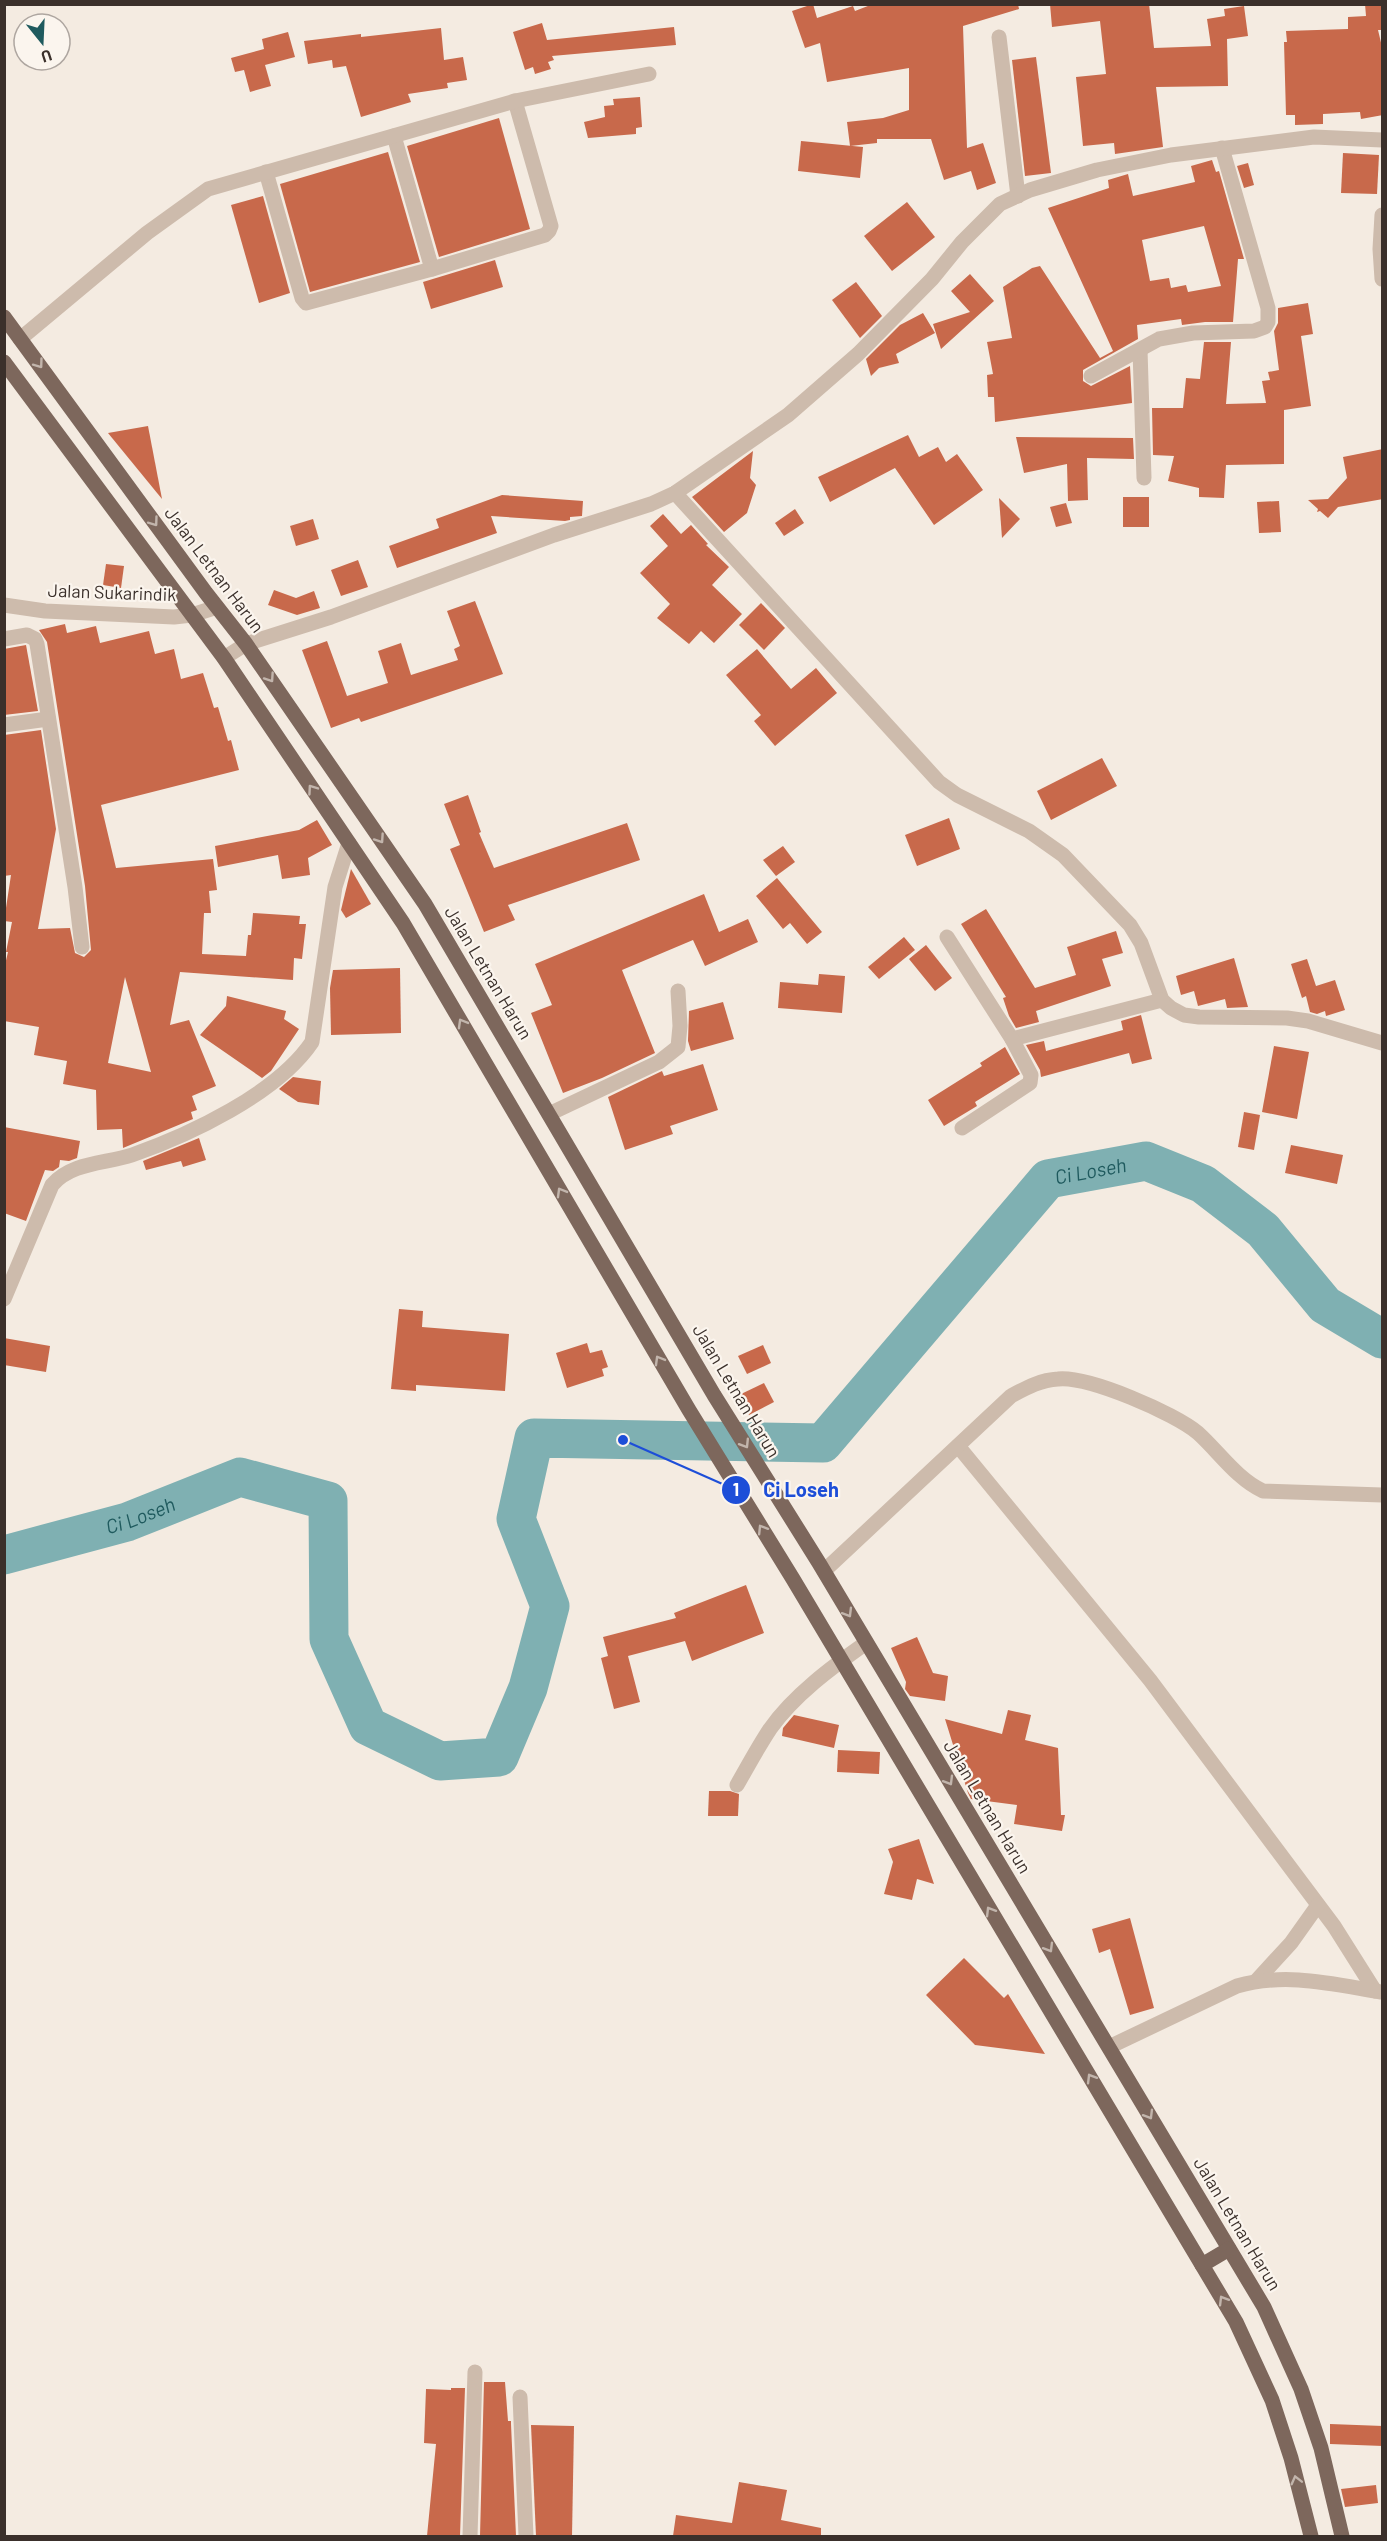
<svg xmlns="http://www.w3.org/2000/svg" width="1387" height="2541" viewBox="0 0 1387 2541" font-family="Barlow,sans-serif">
<rect width="100%" height="100%" fill="#f4ebe1"/>
<g fill="none" stroke-linecap="round" stroke-linejoin="round">
<!-- river -->
<path stroke="#7fb0b2" stroke-width="39" id="s1" d="M 4,1555 L 127,1522 L 240,1477 L 328,1501 L 329,1639 L 368,1726 L 440,1761 L 499,1757 L 528,1688 L 550,1606 L 516,1519 L 534,1438 L 823,1443 L 1048,1179 L 1146,1161 L 1203,1184 L 1263,1230 L 1325,1305 L 1382,1339"/>
</g>
<!-- building -->
<g fill="#c8694b" fill-rule="evenodd">
<polygon points="813,4 817,18 853,6 855,11 873,4 1018,4 1019,9 963,26 967,148 983,143 996,183 977,190 971,171 944,180 931,139 877,139 877,143 850,146 847,122 883,118 909,110 909,68 827,82 820,43 805,48 792,11"/>
<polygon points="1050,4 1149,4 1154,48 1211,46 1207,19 1225,16 1224,9 1244,6 1248,36 1227,39 1228,86 1156,87 1163,147 1115,154 1114,143 1083,146 1076,77 1106,74 1100,21 1052,27"/>
<polygon points="1365,4 1383,4 1383,30 1378,30 1383,51 1383,115 1361,119 1360,112 1323,114 1323,124 1295,125 1295,115 1286,115 1284,42 1287,42 1286,31 1348,29 1348,17 1366,16"/>
<polygon points="542,23 547,40 674,27 676,45 552,56 554,60 548,62 551,69 535,74 533,67 525,70 513,32"/>
<polygon points="441,28 444,60 463,57 467,80 447,83 448,88 408,94 411,102 361,117 346,66 333,68 332,60 308,64 304,41 361,34 361,37"/>
<polygon points="288,32 295,57 265,65 271,86 250,92 244,70 235,72 231,58 264,49 262,39"/>
<polygon points="1036,57 1051,173 1025,176 1012,60"/>
<polygon points="640,97 642,127 636,128 636,134 588,138 584,122 605,117 604,106 614,105 613,99"/>
<polygon points="499,118 530,229 439,257 407,146"/>
<polygon points="801,141 863,147 860,178 798,171"/>
<polygon points="388,152 420,262 310,292 280,184"/>
<polygon points="1343,153 1379,155 1377,194 1341,193"/>
<path d="M 1212,160 L 1216,172 L 1219,171 L 1244,259 L 1238,259 L 1233,322 L 1205,322 L 1182,325 L 1181,319 L 1137,325 L 1138,339 L 1083,370 L 1083,381 L 1091,386 L 1130,366 L 1132,403 L 995,422 L 994,397 L 988,397 L 987,375 L 993,374 L 987,342 L 1012,338 L 1003,287 L 1032,268 L 1040,266 L 1100,358 L 1113,351 L 1048,208 L 1109,188 L 1108,180 L 1128,174 L 1133,196 L 1195,182 L 1191,166 ZM 1204,226 L 1221,286 L 1188,292 L 1186,285 L 1171,288 L 1169,278 L 1150,281 L 1142,240 Z"/>
<polygon points="1248,163 1254,185 1244,188 1237,166"/>
<polygon points="263,196 290,293 259,303 231,205"/>
<polygon points="907,202 935,237 892,271 864,236"/>
<polygon points="495,260 503,287 431,309 423,282"/>
<polygon points="970,274 994,301 941,349 933,324 970,312 951,291"/>
<polygon points="856,282 882,316 860,338 832,300"/>
<polygon points="1308,303 1313,334 1301,336 1311,406 1284,410 1284,464 1226,465 1224,498 1199,497 1199,488 1168,481 1174,456 1153,455 1152,408 1183,408 1186,378 1200,379 1204,342 1231,342 1226,404 1266,403 1262,381 1270,380 1268,372 1279,370 1274,331 1278,323 1278,308"/>
<polygon points="923,313 935,333 896,354 899,363 879,368 871,376 866,359 900,325"/>
<polygon points="148,426 162,499 108,433"/>
<polygon points="908,435 919,457 938,447 946,462 957,454 983,490 934,525 895,468 830,502 818,477"/>
<polygon points="1016,437 1133,438 1134,459 1087,458 1088,500 1068,501 1067,464 1024,473"/>
<polygon points="1383,449 1383,499 1338,507 1328,518 1320,511 1317,512 1318,509 1308,500 1328,499 1347,478 1343,457"/>
<polygon points="753,451 750,478 756,485 747,513 724,532 692,497"/>
<polygon points="502,495 583,501 582,516 570,517 570,520 565,521 491,516 497,533 397,568 389,546 439,528 436,519"/>
<rect x="1123" y="497" width="26" height="30"/>
<polygon points="999,498 1020,519 1002,538"/>
<polygon points="1279,501 1281,532 1259,533 1257,502"/>
<polygon points="1066,503 1072,523 1056,527 1050,507"/>
<polygon points="795,509 804,523 784,536 775,523"/>
<polygon points="663,514 681,534 691,525 708,544 706,545 729,567 712,585 742,614 714,643 701,631 689,644 657,618 670,604 640,573 668,546 650,526"/>
<polygon points="313,519 319,539 296,546 290,526"/>
<polygon points="358,560 368,587 341,596 331,570"/>
<polygon points="106,564 124,566 121,588 103,585"/>
<polygon points="274,590 296,598 314,591 320,608 297,615 268,605"/>
<polygon points="475,601 503,674 361,722 359,718 331,728 302,650 327,641 347,696 388,683 378,651 401,643 411,675 458,660 454,649 460,646 447,611"/>
<polygon points="761,603 785,628 764,650 739,625"/>
<path d="M 65,624 L 67,633 L 96,626 L 100,643 L 149,631 L 155,654 L 174,649 L 181,679 L 203,673 L 214,708 L 218,707 L 228,741 L 231,740 L 239,770 L 101,805 L 116,868 L 213,859 L 217,890 L 209,891 L 211,913 L 204,913 L 202,954 L 246,956 L 248,935 L 251,935 L 253,913 L 300,916 L 299,924 L 306,924 L 302,959 L 294,958 L 293,980 L 180,972 L 170,1025 L 189,1020 L 216,1086 L 192,1096 L 197,1110 L 191,1112 L 193,1119 L 123,1148 L 122,1129 L 97,1130 L 96,1090 L 63,1084 L 67,1061 L 34,1055 L 39,1027 L 4,1021 L 4,969 L 8,952 L 6,952 L 12,922 L 4,921 L 11,875 L 4,876 L 4,735 L 41,730 L 56,829 L 38,929 L 70,928 L 75,953 L 84,957 L 91,950 L 85,886 L 47,642 L 39,630 ZM 125,977 L 151,1072 L 108,1063 Z"/>
<polygon points="26,645 38,711 4,715 4,649"/>
<polygon points="757,649 791,689 816,668 837,693 775,746 754,721 761,715 726,675"/>
<polygon points="1102,758 1117,786 1051,820 1037,791"/>
<polygon points="468,795 481,832 479,833 494,868 627,823 640,860 508,905 515,920 484,932 450,849 460,845 444,804"/>
<polygon points="949,818 960,849 917,866 905,835"/>
<polygon points="317,820 332,845 308,858 310,875 282,879 278,855 218,867 215,846 299,830"/>
<polygon points="783,846 795,862 776,876 763,860"/>
<polygon points="351,869 371,904 346,918 341,910"/>
<polygon points="777,878 822,932 807,944 790,923 783,929 756,896"/>
<polygon points="704,894 719,932 748,919 758,942 705,966 693,940 622,970 655,1053 602,1078 563,1093 531,1013 552,1005 535,964"/>
<polygon points="986,909 1035,988 1076,975 1067,947 1116,931 1123,953 1102,959 1111,986 1036,1011 1039,1022 1016,1028 1009,1016 1003,998 1006,997 961,924"/>
<polygon points="904,937 915,950 879,979 868,967"/>
<polygon points="926,945 952,978 935,991 909,959"/>
<polygon points="1234,958 1248,1007 1227,1008 1225,999 1198,1006 1194,991 1181,995 1176,976"/>
<polygon points="1307,959 1316,986 1335,980 1345,1010 1326,1016 1325,1011 1317,1014 1310,1012 1306,996 1302,998 1291,964"/>
<polygon points="400,968 401,1033 331,1035 330,988 333,970"/>
<polygon points="819,974 845,976 842,1013 778,1008 780,982 818,985"/>
<polygon points="227,996 286,1011 284,1019 299,1029 271,1071 262,1078 200,1035 226,1006"/>
<polygon points="723,1002 734,1039 691,1051 688,1041 689,1011"/>
<polygon points="1141,1015 1152,1059 1132,1064 1129,1053 1041,1077 1040,1070 1026,1045 1044,1041 1046,1051 1123,1030 1121,1021"/>
<polygon points="1274,1046 1309,1052 1297,1119 1262,1112"/>
<polygon points="1005,1047 1020,1074 975,1102 977,1106 944,1126 928,1100 982,1066 980,1063"/>
<polygon points="703,1064 718,1110 670,1126 673,1134 625,1150 608,1097 662,1071 664,1076"/>
<polygon points="293,1077 321,1081 319,1105 298,1102 279,1089"/>
<polygon points="1244,1112 1260,1115 1254,1150 1238,1147"/>
<polygon points="4,1127 80,1141 77,1158 69,1161 60,1160 59,1167 53,1171 45,1170 26,1221 4,1213"/>
<polygon points="199,1138 206,1160 183,1167 181,1161 146,1170 143,1161"/>
<polygon points="1291,1145 1343,1155 1337,1184 1285,1173"/>
<polygon points="399,1309 423,1311 422,1327 509,1334 505,1391 416,1385 416,1391 391,1389"/>
<polygon points="4,1338 50,1346 46,1372 4,1365"/>
<polygon points="587,1343 590,1353 602,1350 608,1367 602,1369 604,1376 567,1388 556,1353"/>
<polygon points="763,1345 771,1363 747,1374 738,1356"/>
<polygon points="764,1383 774,1402 749,1415 739,1395"/>
<polygon points="746,1585 764,1633 692,1661 685,1641 628,1656 640,1702 614,1709 601,1658 608,1656 603,1637 676,1618 674,1613"/>
<polygon points="917,1637 933,1673 948,1676 945,1701 910,1696 905,1689 906,1682 891,1648"/>
<polygon points="1008,1710 1031,1715 1025,1740 1058,1748 1061,1815 1065,1815 1062,1831 1014,1824 1017,1805 971,1799 968,1793 945,1719 1002,1734"/>
<polygon points="794,1715 839,1725 834,1748 782,1736 783,1728"/>
<polygon points="838,1750 880,1752 879,1774 837,1772"/>
<polygon points="709,1791 730,1791 739,1794 738,1816 708,1816"/>
<polygon points="919,1839 934,1884 917,1879 912,1900 884,1894 893,1862 888,1849"/>
<polygon points="1130,1918 1154,2008 1130,2015 1110,1949 1099,1953 1092,1929"/>
<polygon points="964,1958 1004,1998 1008,1994 1045,2054 975,2045 926,1995"/>
<polygon points="484,2382 505,2382 508,2421 511,2421 511,2424 516,2536 480,2536"/>
<polygon points="451,2388 465,2388 460,2536 427,2536 436,2444 424,2443 426,2389 451,2390"/>
<polygon points="1330,2424 1383,2426 1383,2446 1330,2444"/>
<polygon points="531,2425 574,2426 572,2536 536,2536"/>
<polygon points="739,2482 787,2490 781,2520 821,2528 821,2536 673,2536 676,2515 732,2523"/>
<polygon points="1376,2485 1378,2503 1345,2507 1341,2489"/>
</g>
<g fill="none" stroke-linecap="round" stroke-linejoin="round">
<!-- minor -->
<g stroke="#cdbbac" stroke-width="15">
<polyline points="999,37 1018,196"/>
<polyline points="394,136 432,269"/>
<polyline points="266,172 302,298 306,303 432,269 545,235 549,231 551,226 515,101"/>
<polyline points="1382,215 1380,249 1382,279"/>
<polyline points="20,339 147,233 208,189 515,101 649,74"/>
<polyline points="1140,350 1144,478"/>
<polyline points="1091,376 1159,339 1193,333 1254,331 1265,327 1268,322 1268,308 1222,148"/>
<polyline points="675,493 939,782 957,795 1029,831 1063,855 1130,925 1141,943 1162,1000 1171,1008 1184,1015 1199,1017 1287,1018 1308,1021 1382,1043"/>
<polyline points="4,605 45,611 174,617 192,615 217,607"/>
<polyline points="4,639 27,635 35,639 37,644 75,887 82,947"/>
<polyline points="224,658 246,644 331,617 554,535 651,504 675,493 788,415 858,354 932,279 962,242 1000,204 1030,190 1097,170 1171,155 1314,137 1382,140"/>
<polyline points="4,725 48,719"/>
<polyline points="947,937 1012,1039 1162,1000"/>
<polyline points="549,1114 659,1062 678,1047 680,1026 678,991"/>
<polyline points="962,1128 1030,1083 1031,1075 1012,1039"/>
<path d="M 4,1299 L 52,1185 C 72,1162 105,1164 132,1155 C 189,1135 277,1094 312,1042 L 335,887 L 349,843"/>
<polyline points="958,1446 1150,1680 1334,1926 1375,1991"/>
<path d="M 824,1571 L 1011,1396 C 1026,1388 1040,1380 1058,1379 C 1089,1376 1174,1413 1198,1433 C 1219,1452 1237,1479 1263,1491 L 1382,1495"/>
<path d="M 737,1785 C 748,1766 758,1747 770,1729 C 794,1695 832,1667 866,1643"/>
<polyline points="1257,1980 1291,1943 1318,1905"/>
<path d="M 1109,2047 L 1237,1986 C 1286,1972 1332,1984 1381,1992"/>
<polyline points="520,2397 526,2536"/>
<polyline points="470,2536 475,2372"/>
</g>
<!-- major -->
<g stroke="#7d675c" stroke-width="15">
<polyline points="4,317 206,593 246,644 425,904 714,1395 819,1563 1264,2307 1301,2389 1321,2448 1342,2536"/>
<polyline points="4,362 224,658 403,923 689,1410 793,1579 1236,2322 1272,2400 1291,2458 1311,2536"/>
<polyline points="1202,2265 1229,2249"/>
</g>
</g>
<!-- one-way arrows -->
<defs><path id="oneway-chevron" d="M-2-3.5L2.5 0L-2 3.5" fill="none" stroke-width="1.6" stroke-linecap="round" stroke-linejoin="round" transform="scale(1.5)"/></defs>
<g stroke="#c2b5ac">
<use href="#oneway-chevron" transform="translate(39 364) rotate(54)"/>
<use href="#oneway-chevron" transform="translate(154 522) rotate(54)"/>
<use href="#oneway-chevron" transform="translate(270 678) rotate(56)"/>
<use href="#oneway-chevron" transform="translate(312 789) rotate(-125)"/>
<use href="#oneway-chevron" transform="translate(380 839) rotate(56)"/>
<use href="#oneway-chevron" transform="translate(462 1023) rotate(-120)"/>
<use href="#oneway-chevron" transform="translate(561 1192) rotate(-120)"/>
<use href="#oneway-chevron" transform="translate(659 1360) rotate(-120)"/>
<use href="#oneway-chevron" transform="translate(745 1444) rotate(58)"/>
<use href="#oneway-chevron" transform="translate(762 1529) rotate(-122)"/>
<use href="#oneway-chevron" transform="translate(848 1613) rotate(59)"/>
<use href="#oneway-chevron" transform="translate(949 1781) rotate(59)"/>
<use href="#oneway-chevron" transform="translate(990 1911) rotate(-121)"/>
<use href="#oneway-chevron" transform="translate(1049 1948) rotate(59)"/>
<use href="#oneway-chevron" transform="translate(1091 2078) rotate(-121)"/>
<use href="#oneway-chevron" transform="translate(1149 2115) rotate(59)"/>
<use href="#oneway-chevron" transform="translate(1223 2300) rotate(-121)"/>
<use href="#oneway-chevron" transform="translate(1296 2480) rotate(-104)"/>
</g>
<g text-anchor="middle" stroke-width="4.5" stroke-linejoin="round" paint-order="stroke">
<!-- street labels -->
<g font-size="18" fill="#3b302b" stroke="#fbf5ee">
<text transform="translate(214 570) rotate(53)" y="6">Jalan Letnan Harun</text>
<text transform="translate(112 593) rotate(2)" y="6">Jalan Sukarindik</text>
<text transform="translate(488 973) rotate(59)" y="6">Jalan Letnan Harun</text>
<text transform="translate(736 1391) rotate(59)" y="6">Jalan Letnan Harun</text>
<text transform="translate(987 1807) rotate(59)" y="6">Jalan Letnan Harun</text>
<text transform="translate(1237 2224) rotate(59)" y="6">Jalan Letnan Harun</text>
</g>
<!-- water labels -->
<g font-size="20" font-style="italic" fill="#1f5a5e" stroke="#fbf5ee">
<text dy="7" stroke="none"><textPath href="#s1" startOffset="1728">Ci Loseh</textPath></text>
<text dy="7" stroke="none"><textPath href="#s1" startOffset="142">Ci Loseh</textPath></text>
</g>
</g>
<!-- callouts -->
<path fill="none" stroke="#1d4ed8" stroke-width="2" d="M623 1440L736 1490"/>
<g fill="#1d4ed8" stroke="#fbf5ee" stroke-width="2">
<circle cx="623" cy="1440" r="6"/>
<circle cx="736" cy="1490" r="15"/>
</g>
<g font-size="18" text-anchor="middle" font-weight="bold" fill="#fff">
<text x="736" y="1496">1</text>
</g>
<g font-size="20" text-anchor="middle" font-weight="bold" fill="#1d4ed8" stroke="#fbf5ee" stroke-width="4.5" stroke-linejoin="round" paint-order="stroke">
<text x="801" y="1497">Ci Loseh</text>
</g>
<!-- border -->
<rect width="1387" height="2541" fill="none" stroke="#3b302b" stroke-width="12"/>
<!-- north arrow -->
<g transform="translate(42 42) rotate(162)"><circle r="28" fill="#fbf5ee" stroke="#aea6a0" stroke-width="1.5"/>
<path d="M0-4.5L10 22L0 15L-10 22Z" fill="#1f5a5e"/>
<text y="-9" font-size="16" font-weight="bold" text-anchor="middle" fill="#3b302b">U</text>
</g>
</svg>
